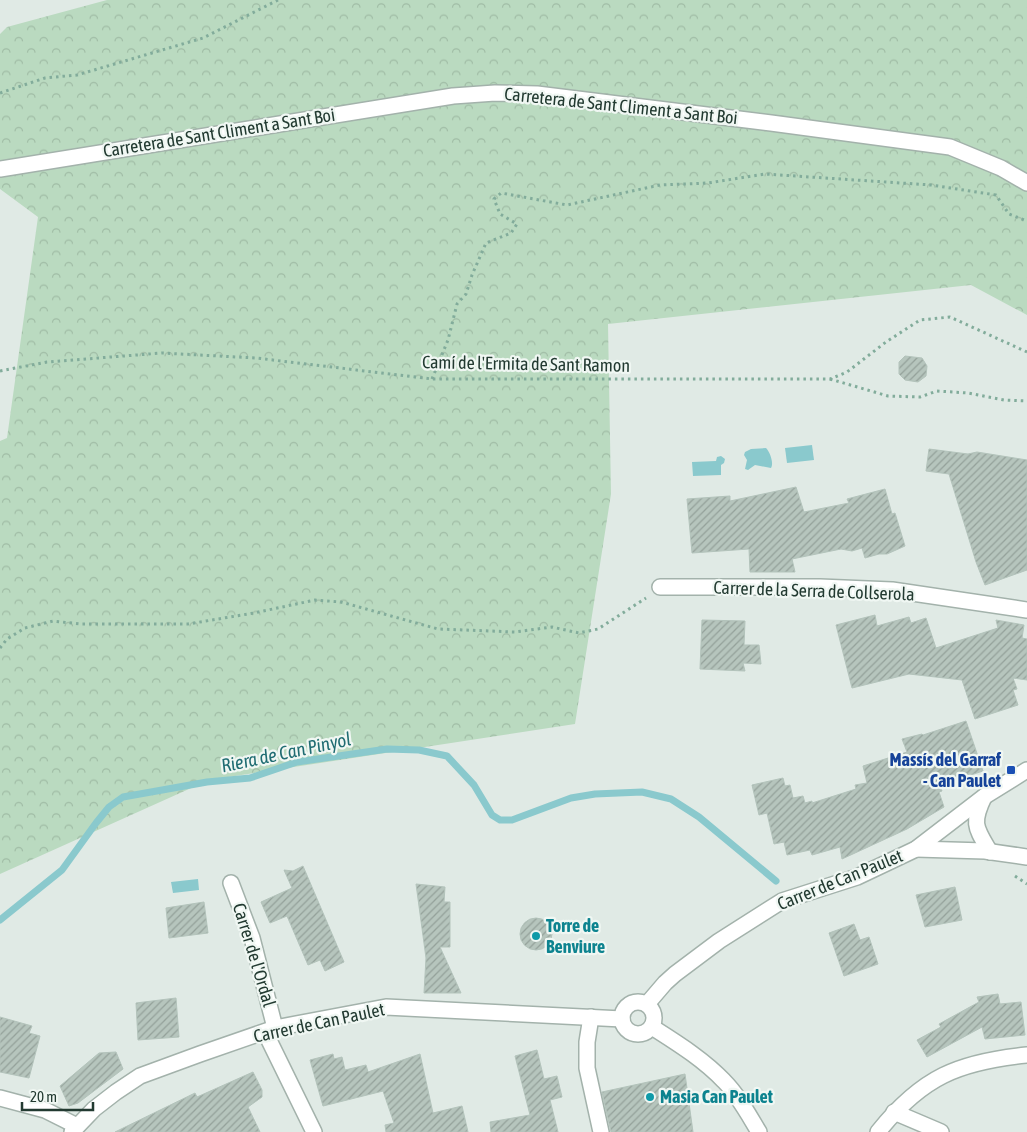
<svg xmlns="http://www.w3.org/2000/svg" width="1027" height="1132" viewBox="0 0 1027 1132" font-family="'Asap Condensed',sans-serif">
<defs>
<pattern id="forest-crowns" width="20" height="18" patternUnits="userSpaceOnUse" patternTransform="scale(1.25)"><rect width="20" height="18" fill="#badac0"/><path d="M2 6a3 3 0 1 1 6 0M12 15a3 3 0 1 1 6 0" fill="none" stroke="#a0bca5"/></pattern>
<pattern id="building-hatch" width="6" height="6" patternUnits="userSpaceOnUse" patternTransform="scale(1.25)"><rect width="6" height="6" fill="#b6c5bd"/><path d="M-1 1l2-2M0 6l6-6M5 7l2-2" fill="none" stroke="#94a19a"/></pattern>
</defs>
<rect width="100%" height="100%" fill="#e0eae5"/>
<!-- forest -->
<polygon fill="url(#forest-crowns)" points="107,0 1027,0 1027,315 971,285 608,324 611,494 575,724 209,780 0,874 0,441 7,438 38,217 0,189 0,34 7,27"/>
<!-- water -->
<g fill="#8ac9cd">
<polygon points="812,445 814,460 787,463 785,448"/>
<path d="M 766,448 C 770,452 774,463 771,468 L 755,465 L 748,470 L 745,469 L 747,460 L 744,455 L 745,452 L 751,449 Z"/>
<polygon points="721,456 725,459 724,463 721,465 721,475 693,476 692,462 716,461 717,457"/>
<polygon points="198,879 199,890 173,893 171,882"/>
</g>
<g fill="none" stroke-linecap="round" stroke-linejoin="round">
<!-- stream -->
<polyline stroke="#8ac9cd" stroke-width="7" points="0,920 62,870 96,823 109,807 123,797 207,782 250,778 297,762 387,749 419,750 447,756 474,785 492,815 500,820 512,820 571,798 595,794 642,792 671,799 699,817 776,881"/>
</g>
<!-- building -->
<g fill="url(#building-hatch)" stroke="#b3c3bb">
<polygon points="905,356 922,358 927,366 926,376 918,382 905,380 899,374 899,362"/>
<polygon points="929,449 968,454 977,452 1027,460 1027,570 985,585 976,562 949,474 926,471"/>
<polygon points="796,487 804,512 849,503 847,499 885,489 892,514 895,513 905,546 887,554 879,554 865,558 862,548 852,551 841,549 792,559 795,572 750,572 749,549 692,553 687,499 730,496 730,501"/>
<polygon points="875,615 877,626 909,617 911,623 926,618 936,648 998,628 996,620 1024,625 1022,638 1027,639 1027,680 1013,678 1017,689 1013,690 1018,705 975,719 962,680 909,674 852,688 836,625"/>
<polygon points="702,620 745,621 744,645 759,645 761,664 743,663 745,671 700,669"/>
<polygon points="966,721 983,771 940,785 942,791 939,792 944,807 907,829 842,859 840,847 812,855 810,850 787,855 784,842 774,844 767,813 759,815 752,785 783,778 785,786 790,785 793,798 803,796 805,803 812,801 812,803 856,789 855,785 867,783 863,766 907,752 902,739 922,734 923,735"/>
<polygon points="303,866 344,962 325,971 320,960 308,965 287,916 270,923 261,902 292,888 284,870 293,871"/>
<polygon points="416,884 445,887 444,902 450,902 450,947 440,947 461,993 424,993 426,958"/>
<polygon points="955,887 962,920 925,927 916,895"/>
<polygon points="204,902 208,933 169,938 166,908"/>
<circle cx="536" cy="934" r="16"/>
<polygon points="854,924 860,940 869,937 878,964 844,976 829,933"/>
<polygon points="998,994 1000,1004 1021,1002 1025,1035 985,1039 982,1027 927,1057 917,1040 941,1027 939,1024 979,1002 977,997"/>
<polygon points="176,998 179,1037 138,1040 136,1003"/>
<polygon points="0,1017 32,1026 29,1033 40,1036 29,1078 0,1072"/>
<polygon points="537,1050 544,1079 557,1076 562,1097 550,1100 558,1132 491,1132 490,1122 530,1115 515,1056"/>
<polygon points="116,1052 123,1069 78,1103 69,1106 60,1086 99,1053"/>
<polygon points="333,1054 334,1059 342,1057 345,1070 366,1065 368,1072 420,1054 433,1113 462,1106 468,1132 386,1132 385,1125 394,1123 383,1091 323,1106 310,1060"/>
<polygon points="253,1072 262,1090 262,1097 248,1107 260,1132 115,1132 195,1093 197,1097"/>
<polygon points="685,1074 693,1132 611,1132 602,1092"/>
</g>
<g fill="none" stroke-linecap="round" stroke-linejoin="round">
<defs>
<g id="minor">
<polyline points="0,169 453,96 495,93 537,94 771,123 950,147 1001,168 1027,183"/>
<polyline points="660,587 820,587 892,590 1027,610"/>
<path d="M 984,797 C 971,824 976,828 990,852"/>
<polyline points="916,849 985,851 1027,857"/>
<polyline points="231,883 252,938 275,1028"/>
<circle cx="638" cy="1018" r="16"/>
<polyline points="647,1004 665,983 675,974 719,941 782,901 857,877 916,849 985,796 1027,770"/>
<polyline points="591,1017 587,1042 587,1068 601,1132"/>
<path d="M 652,1027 C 677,1043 703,1059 724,1081 C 738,1095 748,1114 759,1132"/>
<polyline points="265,1032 314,1132"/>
<polyline points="0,1098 45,1110 77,1126"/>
<polyline points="894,1112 941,1132"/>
<polyline points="72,1132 94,1109 116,1092 140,1076 200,1054 275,1028 386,1007 622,1019"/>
<path d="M 878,1132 C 922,1077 958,1062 1027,1055"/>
</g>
</defs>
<!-- minor casing -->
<use href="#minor" stroke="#a3b2ab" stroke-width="18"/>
<!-- path -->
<g stroke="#82ac9b" stroke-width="3" stroke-dasharray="2.5 4" stroke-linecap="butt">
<polyline points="0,93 45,78 77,75 203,38 278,0"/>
<polyline points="0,371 47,362 162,353 256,358 432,379 830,379 847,372 886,342 920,320 950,317 1027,352"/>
<polyline points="432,379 448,340 457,304 466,294 472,275 486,243 511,233 517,224 500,214 494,199 501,193 567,205 660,185 708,183 765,174 931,185 996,195 1009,214 1027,221"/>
<polyline points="830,379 888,396 920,397 937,391 968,393 1004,400 1027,401"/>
<polyline points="0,648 7,639 25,628 53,621 80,624 188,624 254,613 315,600 341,602 438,629 515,632 552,627 579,633 598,629 646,598"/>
<polyline points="1015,876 1027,884"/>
</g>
<!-- minor -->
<use href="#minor" stroke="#fff" stroke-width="15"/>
</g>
<!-- markers -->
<rect fill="#1a4fb4" stroke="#f0f7f3" stroke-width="2" x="1006" y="765" width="10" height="10" rx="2.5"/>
<g fill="#0f9aa8" stroke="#f0f7f3" stroke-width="2">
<circle cx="536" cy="936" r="5"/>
<circle cx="650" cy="1097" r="5"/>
</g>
<g text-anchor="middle" stroke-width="4.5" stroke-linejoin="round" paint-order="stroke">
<!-- street labels -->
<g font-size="18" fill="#223a31" stroke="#f0f7f3">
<text transform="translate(621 106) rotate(6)" y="6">Carretera de Sant Climent a Sant Boi</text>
<text transform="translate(219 133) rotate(-9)" y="6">Carretera de Sant Climent a Sant Boi</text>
<text transform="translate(526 364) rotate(1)" y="6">Camí de l'Ermita de Sant Ramon</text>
<text transform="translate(814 591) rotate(2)" y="6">Carrer de la Serra de Collserola</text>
<text transform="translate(840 880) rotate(-22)" y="6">Carrer de Can Paulet</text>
<text transform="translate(254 955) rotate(73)" y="6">Carrer de l'Ordal</text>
<text transform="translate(319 1023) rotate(-12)" y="6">Carrer de Can Paulet</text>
</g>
<!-- transit labels -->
<g font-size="18" font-weight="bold" fill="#164399" stroke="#f0f7f3" text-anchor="end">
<text x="1001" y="766">Massís del Garraf<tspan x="1001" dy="21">- Can Paulet</tspan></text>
</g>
<!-- culture labels -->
<g font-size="18" font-weight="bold" fill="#0d838f" stroke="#f0f7f3" text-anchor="start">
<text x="546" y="932">Torre de<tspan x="546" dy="21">Benviure</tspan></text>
<text x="660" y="1103">Masia Can Paulet</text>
</g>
<!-- water labels -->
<g font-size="19" font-style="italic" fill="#1f6c72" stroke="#f0f7f3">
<text transform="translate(286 752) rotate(-12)" y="7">Riera de Can Pinyol</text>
</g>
</g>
<!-- scale -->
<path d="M22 1102v8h71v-8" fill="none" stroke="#223a31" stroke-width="2.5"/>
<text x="30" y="1102" font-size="15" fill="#223a31" stroke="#f0f7f3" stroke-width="4" paint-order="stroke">20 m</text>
</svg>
